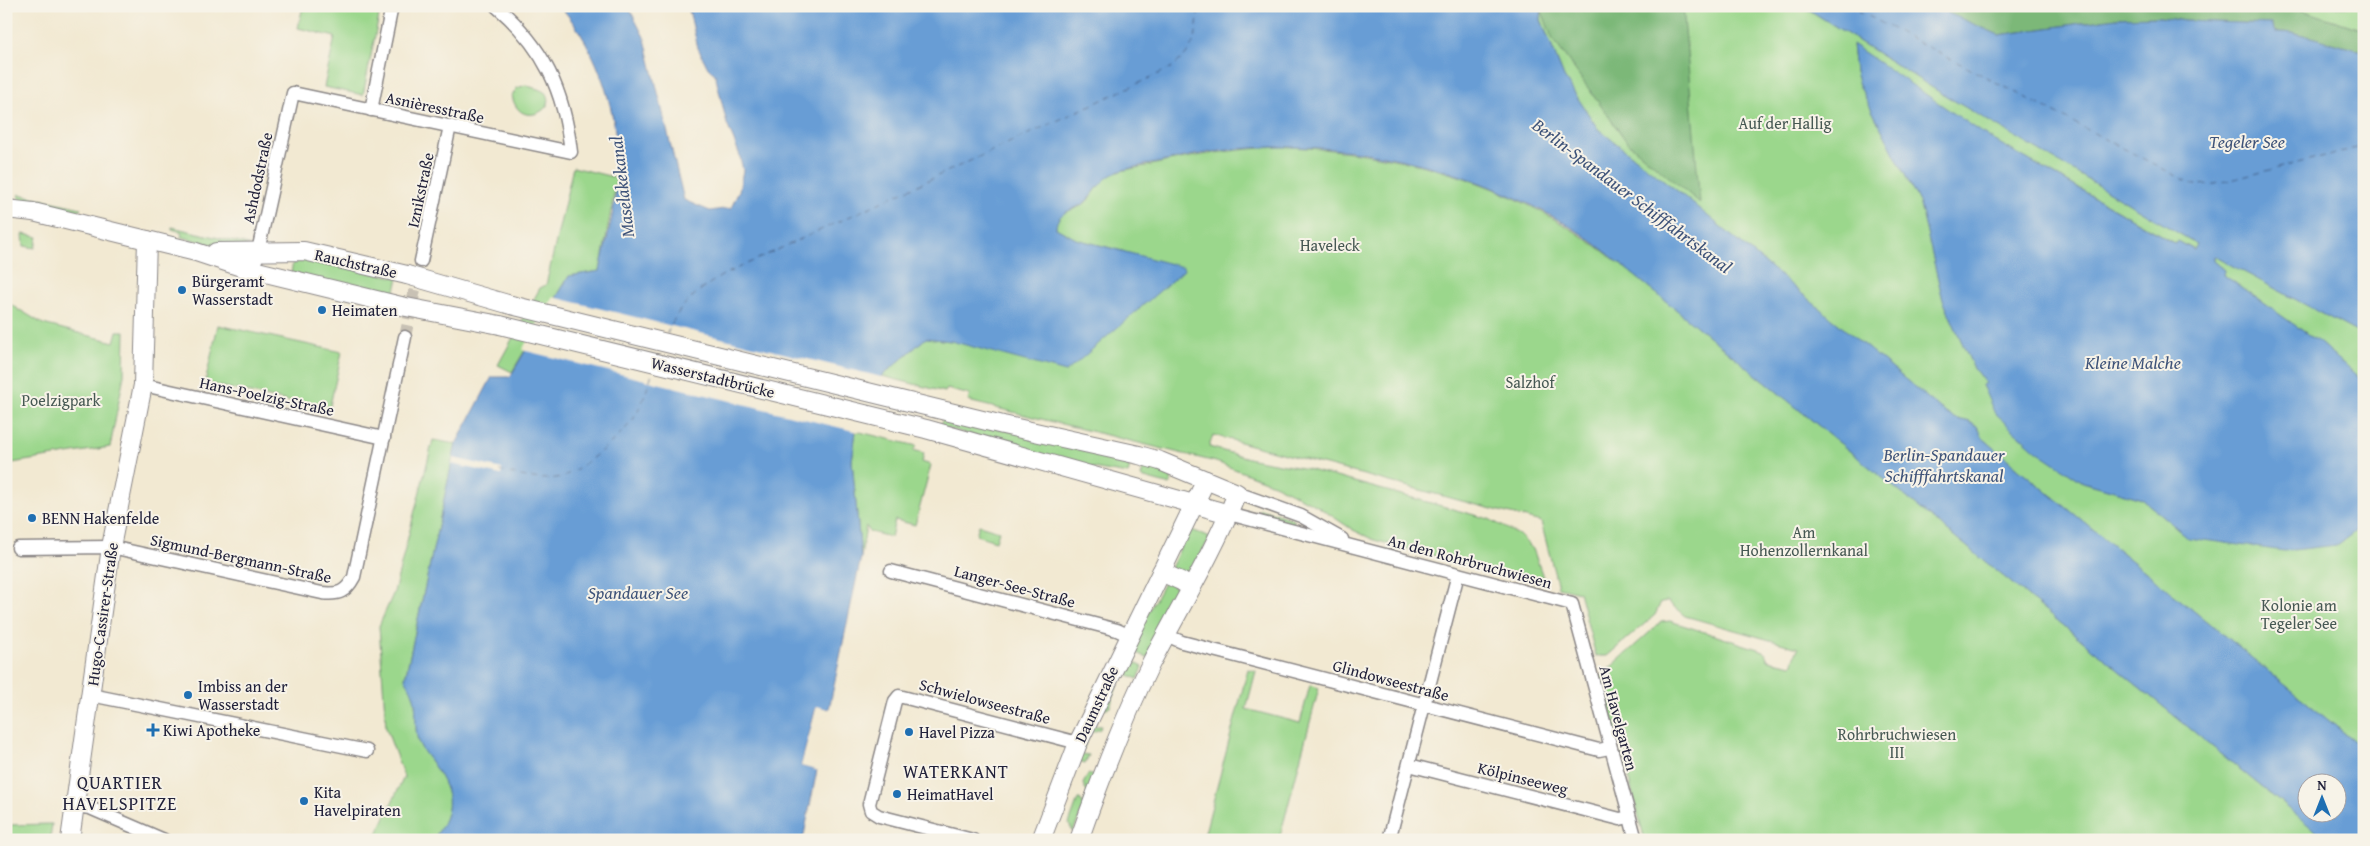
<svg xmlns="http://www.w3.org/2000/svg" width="2370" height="846" viewBox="0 0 2370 846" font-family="'Gentium Book Plus',serif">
<rect width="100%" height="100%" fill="#f7f3e8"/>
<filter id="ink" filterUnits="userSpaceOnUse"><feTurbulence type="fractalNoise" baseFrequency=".02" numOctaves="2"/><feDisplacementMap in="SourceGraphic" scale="10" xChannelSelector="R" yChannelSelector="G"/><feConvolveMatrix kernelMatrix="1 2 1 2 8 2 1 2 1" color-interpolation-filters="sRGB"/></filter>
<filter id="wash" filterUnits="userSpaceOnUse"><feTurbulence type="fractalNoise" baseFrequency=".0096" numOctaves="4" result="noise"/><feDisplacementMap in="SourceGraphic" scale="20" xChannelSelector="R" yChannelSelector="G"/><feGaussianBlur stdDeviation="1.12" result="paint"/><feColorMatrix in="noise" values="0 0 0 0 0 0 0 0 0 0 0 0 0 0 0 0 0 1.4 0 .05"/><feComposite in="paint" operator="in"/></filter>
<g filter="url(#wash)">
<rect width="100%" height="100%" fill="#f2e9d2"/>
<!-- green -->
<g fill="#9bd78c" stroke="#5e7c64">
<polygon points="303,6 381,6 363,95 324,87 335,37 298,28"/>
<polygon points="1542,6 1803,6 1936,90 2197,244 2195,250 2178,241 2177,244 1990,138 1852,45 1855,72 1859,85 1920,204 1943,300 1973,367 1985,383 1982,386 1985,391 2037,450 2083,482 2142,499 2189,538 2337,545 2364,525 2364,749 2020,470 1984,439 1978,428 1970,422 1953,418 1946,413 1680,193 1598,129 1564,77 1541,19"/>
<polygon points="2289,6 2364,6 2364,30"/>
<path d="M 526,85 C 531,88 539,88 544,92 C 563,105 520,133 512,96 L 517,88 Z"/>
<path d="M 1287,147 C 1415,152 1523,186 1624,267 L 2312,828 L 2323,840 L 1645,840 L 1601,676 L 1661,622 L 1670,621 L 1764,651 L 1768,660 L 1792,665 L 1798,648 L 1685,616 L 1667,601 L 1661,602 L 1655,615 L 1607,656 L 1596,656 L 1579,592 L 1558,587 L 1541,522 L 1213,435 L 1209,447 L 1252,459 L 1307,469 L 1489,519 L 1519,535 L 1533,549 L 1546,585 L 1374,540 L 1353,530 L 1317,506 L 1276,485 L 1216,462 L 968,401 L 970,395 L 947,389 L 945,392 L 882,376 L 926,338 L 951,341 L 1123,251 L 1076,239 L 1056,228 C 1056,209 1072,213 1084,204 C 1095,195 1100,179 1113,174 C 1124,169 1139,168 1151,165 C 1196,155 1240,148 1287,147 Z"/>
<polygon points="573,167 617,178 600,271 569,276 512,372 498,365 540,288 546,285"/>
<polygon points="19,194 81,208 76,213 20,205"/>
<polygon points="172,227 249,245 231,249 181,237 182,232 172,229"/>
<polygon points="23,234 38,237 35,248 24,246"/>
<polygon points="294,256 398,278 393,299 291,273"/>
<polygon points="2214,256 2364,336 2364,382 2320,343 2224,275 2225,270 2214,261"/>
<polygon points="6,302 17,308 19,311 20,310 43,324 114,342 117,331 125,331 124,375 110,447 6,464"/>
<polygon points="218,325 342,352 329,410 205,383"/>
<polygon points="946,415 1131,461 1128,474 1087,467 939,426"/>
<polygon points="856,431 917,446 913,450 924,453 922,462 931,465 915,525 895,520 891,537 870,532 866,526 861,557 852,461"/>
<path d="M 433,440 L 456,444 L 405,678 C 422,704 412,715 418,741 C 420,747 426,755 430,760 C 452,792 456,808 433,840 L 374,840 L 404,777 L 386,728 L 379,626 L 394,592 Z"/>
<polygon points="1145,461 1174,471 1170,485 1141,477"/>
<polygon points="1260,509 1294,519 1293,525 1258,516"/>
<polygon points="979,525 999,531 996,541 976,535"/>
<polygon points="1189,529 1210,537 1189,577 1171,568"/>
<polygon points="1165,581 1181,591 1147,658 1129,649"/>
<polygon points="1125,657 1143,667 1138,679 1118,671"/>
<polygon points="1248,669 1256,671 1246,709 1300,723 1310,685 1319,688 1279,840 1203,840"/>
<polygon points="1112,682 1118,683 1110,707 1101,710 1093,726 1101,726 1100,729 1090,733 1081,754 1089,755 1085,763 1077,760"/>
<polygon points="1088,774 1096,777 1073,832 1069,824 1078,799 1080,799 1083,804 1088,794 1083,784"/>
<polygon points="52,824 50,840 6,840 6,825"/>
</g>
<!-- forest -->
<g fill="#7cb878" stroke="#4f6d5a">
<polygon points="1540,6 1683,6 1700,203 1627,142 1552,38"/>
<path d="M 1947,6 L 2289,6 L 2364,30 L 2364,51 C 2334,46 2305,31 2275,32 L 2271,24 L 2185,21 L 2160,17 L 2116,18 L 1999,35 L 1947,13 Z"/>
</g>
<!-- water -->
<g fill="#689dd5" stroke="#456088" fill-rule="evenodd">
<path d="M 560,6 L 628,6 L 645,39 L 684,200 L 710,211 L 731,208 L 739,191 L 743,170 L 739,153 L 727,124 L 715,74 L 708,68 L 698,48 L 688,6 L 1542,6 L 1541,20 L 1564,77 L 1598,129 L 1680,193 L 1946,413 L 1953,418 L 1970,422 L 1978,428 L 1984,439 L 2020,470 L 2364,749 L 2364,840 L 2323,840 L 2312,828 L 1624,267 C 1606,252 1589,238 1569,226 C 1454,156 1307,129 1175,159 C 1157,164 1129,166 1113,174 C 1103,179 1096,190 1089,198 C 1078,212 1057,208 1056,228 L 1076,239 L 1183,267 L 1184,270 L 1066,372 L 951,341 L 926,338 L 882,376 L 856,431 L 852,461 L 861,557 L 829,709 L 816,707 L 801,766 L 817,770 L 803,840 L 433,840 C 456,808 452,792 430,760 C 426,755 420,747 418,741 C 412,715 422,704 405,679 L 456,444 L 492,377 L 510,377 L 569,276 L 600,271 C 606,240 616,208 617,177 C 620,117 600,51 560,6 ZM 2308,784 L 2338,784 L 2338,814 L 2308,814 Z"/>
<path d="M 1803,6 L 1947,6 L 1948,13 L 1999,35 L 2116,18 L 2160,17 L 2185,21 L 2271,24 L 2275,32 C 2306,31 2334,46 2364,51 L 2364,336 L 2214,256 L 2214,261 L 2225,270 L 2224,275 L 2320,343 L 2364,382 L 2364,525 L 2337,545 L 2284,551 L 2189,538 L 2142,499 L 2083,482 L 2037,451 L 1995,414 L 1982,385 L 1985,383 L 1973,367 L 1943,300 L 1920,204 L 1859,85 L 1855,72 L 1852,44 L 1990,138 L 2176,244 L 2178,241 L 2194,250 L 2197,244 L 1936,90 Z"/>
</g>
<!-- pier -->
<g fill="#f2e9d2">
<polygon points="553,297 885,378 858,432 522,350"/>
<polygon points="453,458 502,469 501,475 452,464"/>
<polygon points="817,706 831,710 829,712 818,709 804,764 818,768 819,771 801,766"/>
</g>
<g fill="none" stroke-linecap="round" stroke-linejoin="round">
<!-- ferry -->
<g stroke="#3e5379" stroke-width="1" stroke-dasharray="6 5" stroke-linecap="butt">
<polyline points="1849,6 2194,185 2215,184 2364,146"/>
<path d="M 667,334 C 678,305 697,291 723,275 L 1169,69 C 1195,51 1198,36 1198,6"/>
<path d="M 499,471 C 518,475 536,481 556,478 C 575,476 621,436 632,421 C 643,406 647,387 653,371"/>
</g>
</g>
</g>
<g filter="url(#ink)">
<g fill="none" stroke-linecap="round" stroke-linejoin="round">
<!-- street-tunnel -->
<polyline stroke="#c8c1b4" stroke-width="12" stroke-dasharray="12 6" stroke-linecap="butt" points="405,337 421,261"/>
<defs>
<g id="street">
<polyline points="371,110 392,6"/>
<path d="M 256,260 L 293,93 L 571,152 C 564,90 544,47 496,6"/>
<polyline points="421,261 450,126"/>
<polyline points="143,385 384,438"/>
<polyline points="1237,493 1301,516 1342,539"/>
<polyline points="1229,514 1572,604 1636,840"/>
<path d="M 18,548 L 111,547 L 322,593 C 339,595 346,592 354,577 L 405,337"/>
<polyline points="891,571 1117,630 1130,636"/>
<polyline points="1166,635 1182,642 1599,750 1609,748"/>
<polyline points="91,695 367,751"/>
<polyline points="1409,765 1620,819 1629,817"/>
<polyline points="75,806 90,808 164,840"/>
<polyline points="973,840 879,816 871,811 869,804 895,701 899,696 1078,743"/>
<polyline points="1389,840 1458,574"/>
</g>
<g id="secondary">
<polyline points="6,209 33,212 196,252 241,267 401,306"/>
<polyline points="216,252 304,251 407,275"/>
<path d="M 511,305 L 1003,425 L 1139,455 L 1160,461 L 1237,493 C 1214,552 1180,607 1151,663 C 1123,720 1100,780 1079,840"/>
<polyline points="500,325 926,429 1229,514"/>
<polyline points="1161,572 1181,581 1191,588"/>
<polyline points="70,840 111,547 143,385 147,240"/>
<polyline points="1041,840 1078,743 1206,480"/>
</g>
</defs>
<!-- street casing -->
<use href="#street" stroke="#8a8686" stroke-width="15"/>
<!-- secondary casing -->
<use href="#secondary" stroke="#8a8686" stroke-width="20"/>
<!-- street -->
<use href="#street" stroke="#fff" stroke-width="12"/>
<!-- secondary -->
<use href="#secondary" stroke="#fff" stroke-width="18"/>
<defs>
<g id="secondary-bridge">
<polyline points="407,275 511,305"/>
<polyline points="401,306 500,325"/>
</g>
</defs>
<!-- secondary-bridge casing -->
<use href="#secondary-bridge" stroke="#8a8686" stroke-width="20" stroke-linecap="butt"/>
<!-- secondary-bridge -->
<use href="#secondary-bridge" stroke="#fff" stroke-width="18"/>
</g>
</g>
<!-- markers -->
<g fill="#1f6fb2" stroke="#f7f3e8" stroke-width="2">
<circle cx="182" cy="290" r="5"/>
<circle cx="322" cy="310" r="5"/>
<circle cx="32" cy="518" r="5"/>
<circle cx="188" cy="695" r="5"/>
<path d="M150.5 722.5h5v5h5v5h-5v5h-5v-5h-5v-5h5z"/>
<circle cx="909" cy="732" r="5"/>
<circle cx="897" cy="794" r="5"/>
<circle cx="304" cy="801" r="5"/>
</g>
<g text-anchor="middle" stroke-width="4" stroke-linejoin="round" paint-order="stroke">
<!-- street labels -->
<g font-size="16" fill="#22223b" stroke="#f7f3e8">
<text transform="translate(435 107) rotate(12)" y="6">Asnièresstraße</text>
<text transform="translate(257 178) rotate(-78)" y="6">Ashdodstraße</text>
<text transform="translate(420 190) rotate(-78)" y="6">Iznikstraße</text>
<text transform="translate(356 263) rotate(13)" y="6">Rauchstraße</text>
<text transform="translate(713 377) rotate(14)" y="6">Wasserstadtbrücke</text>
<text transform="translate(267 396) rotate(12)" y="6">Hans-Poelzig-Straße</text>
<text transform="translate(241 558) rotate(12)" y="6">Sigmund-Bergmann-Straße</text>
<text transform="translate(1470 561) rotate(15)" y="6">An den Rohrbruchwiesen</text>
<text transform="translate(1015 586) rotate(15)" y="6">Langer-See-Straße</text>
<text transform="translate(102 614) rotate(-82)" y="6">Hugo-Cassirer-Straße</text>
<text transform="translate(1391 680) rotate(15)" y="6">Glindowseestraße</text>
<text transform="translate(985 701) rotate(15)" y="6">Schwielowseestraße</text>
<text transform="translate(1096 704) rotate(-65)" y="6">Daumstraße</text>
<text transform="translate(1619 718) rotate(75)" y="6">Am Havelgarten</text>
<text transform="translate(1523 778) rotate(14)" y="6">Kölpinseeweg</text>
</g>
<!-- park labels -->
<g font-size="16" fill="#465853" stroke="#f7f3e8">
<text x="1785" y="129">Auf der Hallig</text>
<text x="1330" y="251">Haveleck</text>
<text x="1530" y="388">Salzhof</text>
<text x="61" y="406">Poelzigpark</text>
<text x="1804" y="538">Am<tspan x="1804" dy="18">Hohenzollernkanal</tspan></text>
<text x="2299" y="611">Kolonie am<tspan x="2299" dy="18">Tegeler See</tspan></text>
<text x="1897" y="740">Rohrbruchwiesen<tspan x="1897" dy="18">III</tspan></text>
</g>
<!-- poi labels -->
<g font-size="16" fill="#22223b" stroke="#f7f3e8" text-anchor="start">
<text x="192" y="287">Bürgeramt<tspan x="192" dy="18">Wasserstadt</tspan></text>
<text x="332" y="316">Heimaten</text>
<text x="42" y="524">BENN Hakenfelde</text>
<text x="198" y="692">Imbiss an der<tspan x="198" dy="18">Wasserstadt</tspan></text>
<text x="163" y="736">Kiwi Apotheke</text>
<text x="919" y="738">Havel Pizza</text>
<text x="314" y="798">Kita<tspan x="314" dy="18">Havelpiraten</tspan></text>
<text x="907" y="800">HeimatHavel</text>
</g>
<!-- water labels -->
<g font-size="18" font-style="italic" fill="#3e5379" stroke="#f7f3e8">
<text x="2247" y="148">Tegeler See</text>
<text transform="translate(622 187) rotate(-97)" y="6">Maselakekanal</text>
<text transform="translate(1632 196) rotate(37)" y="6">Berlin-Spandauer Schifffahrtskanal</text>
<text x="2133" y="369">Kleine Malche</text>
<text x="1944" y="461">Berlin-Spandauer<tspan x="1944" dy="21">Schifffahrtskanal</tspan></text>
<text x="638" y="599">Spandauer See</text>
</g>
<!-- neighbourhood labels -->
<g font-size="18" letter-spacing="1" fill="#22223b" stroke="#f7f3e8">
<text x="956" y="778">WATERKANT</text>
<text x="120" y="789">QUARTIER<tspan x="120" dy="21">HAVELSPITZE</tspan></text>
</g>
</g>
<!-- margin -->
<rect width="2370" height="846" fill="none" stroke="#f7f3e8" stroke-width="25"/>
<!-- north arrow -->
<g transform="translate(2322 798)"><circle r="24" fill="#f7f3e8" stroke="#a29fa3"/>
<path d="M0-4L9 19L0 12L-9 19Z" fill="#1f6fb2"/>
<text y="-8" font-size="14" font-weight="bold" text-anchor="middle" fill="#22223b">N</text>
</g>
</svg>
